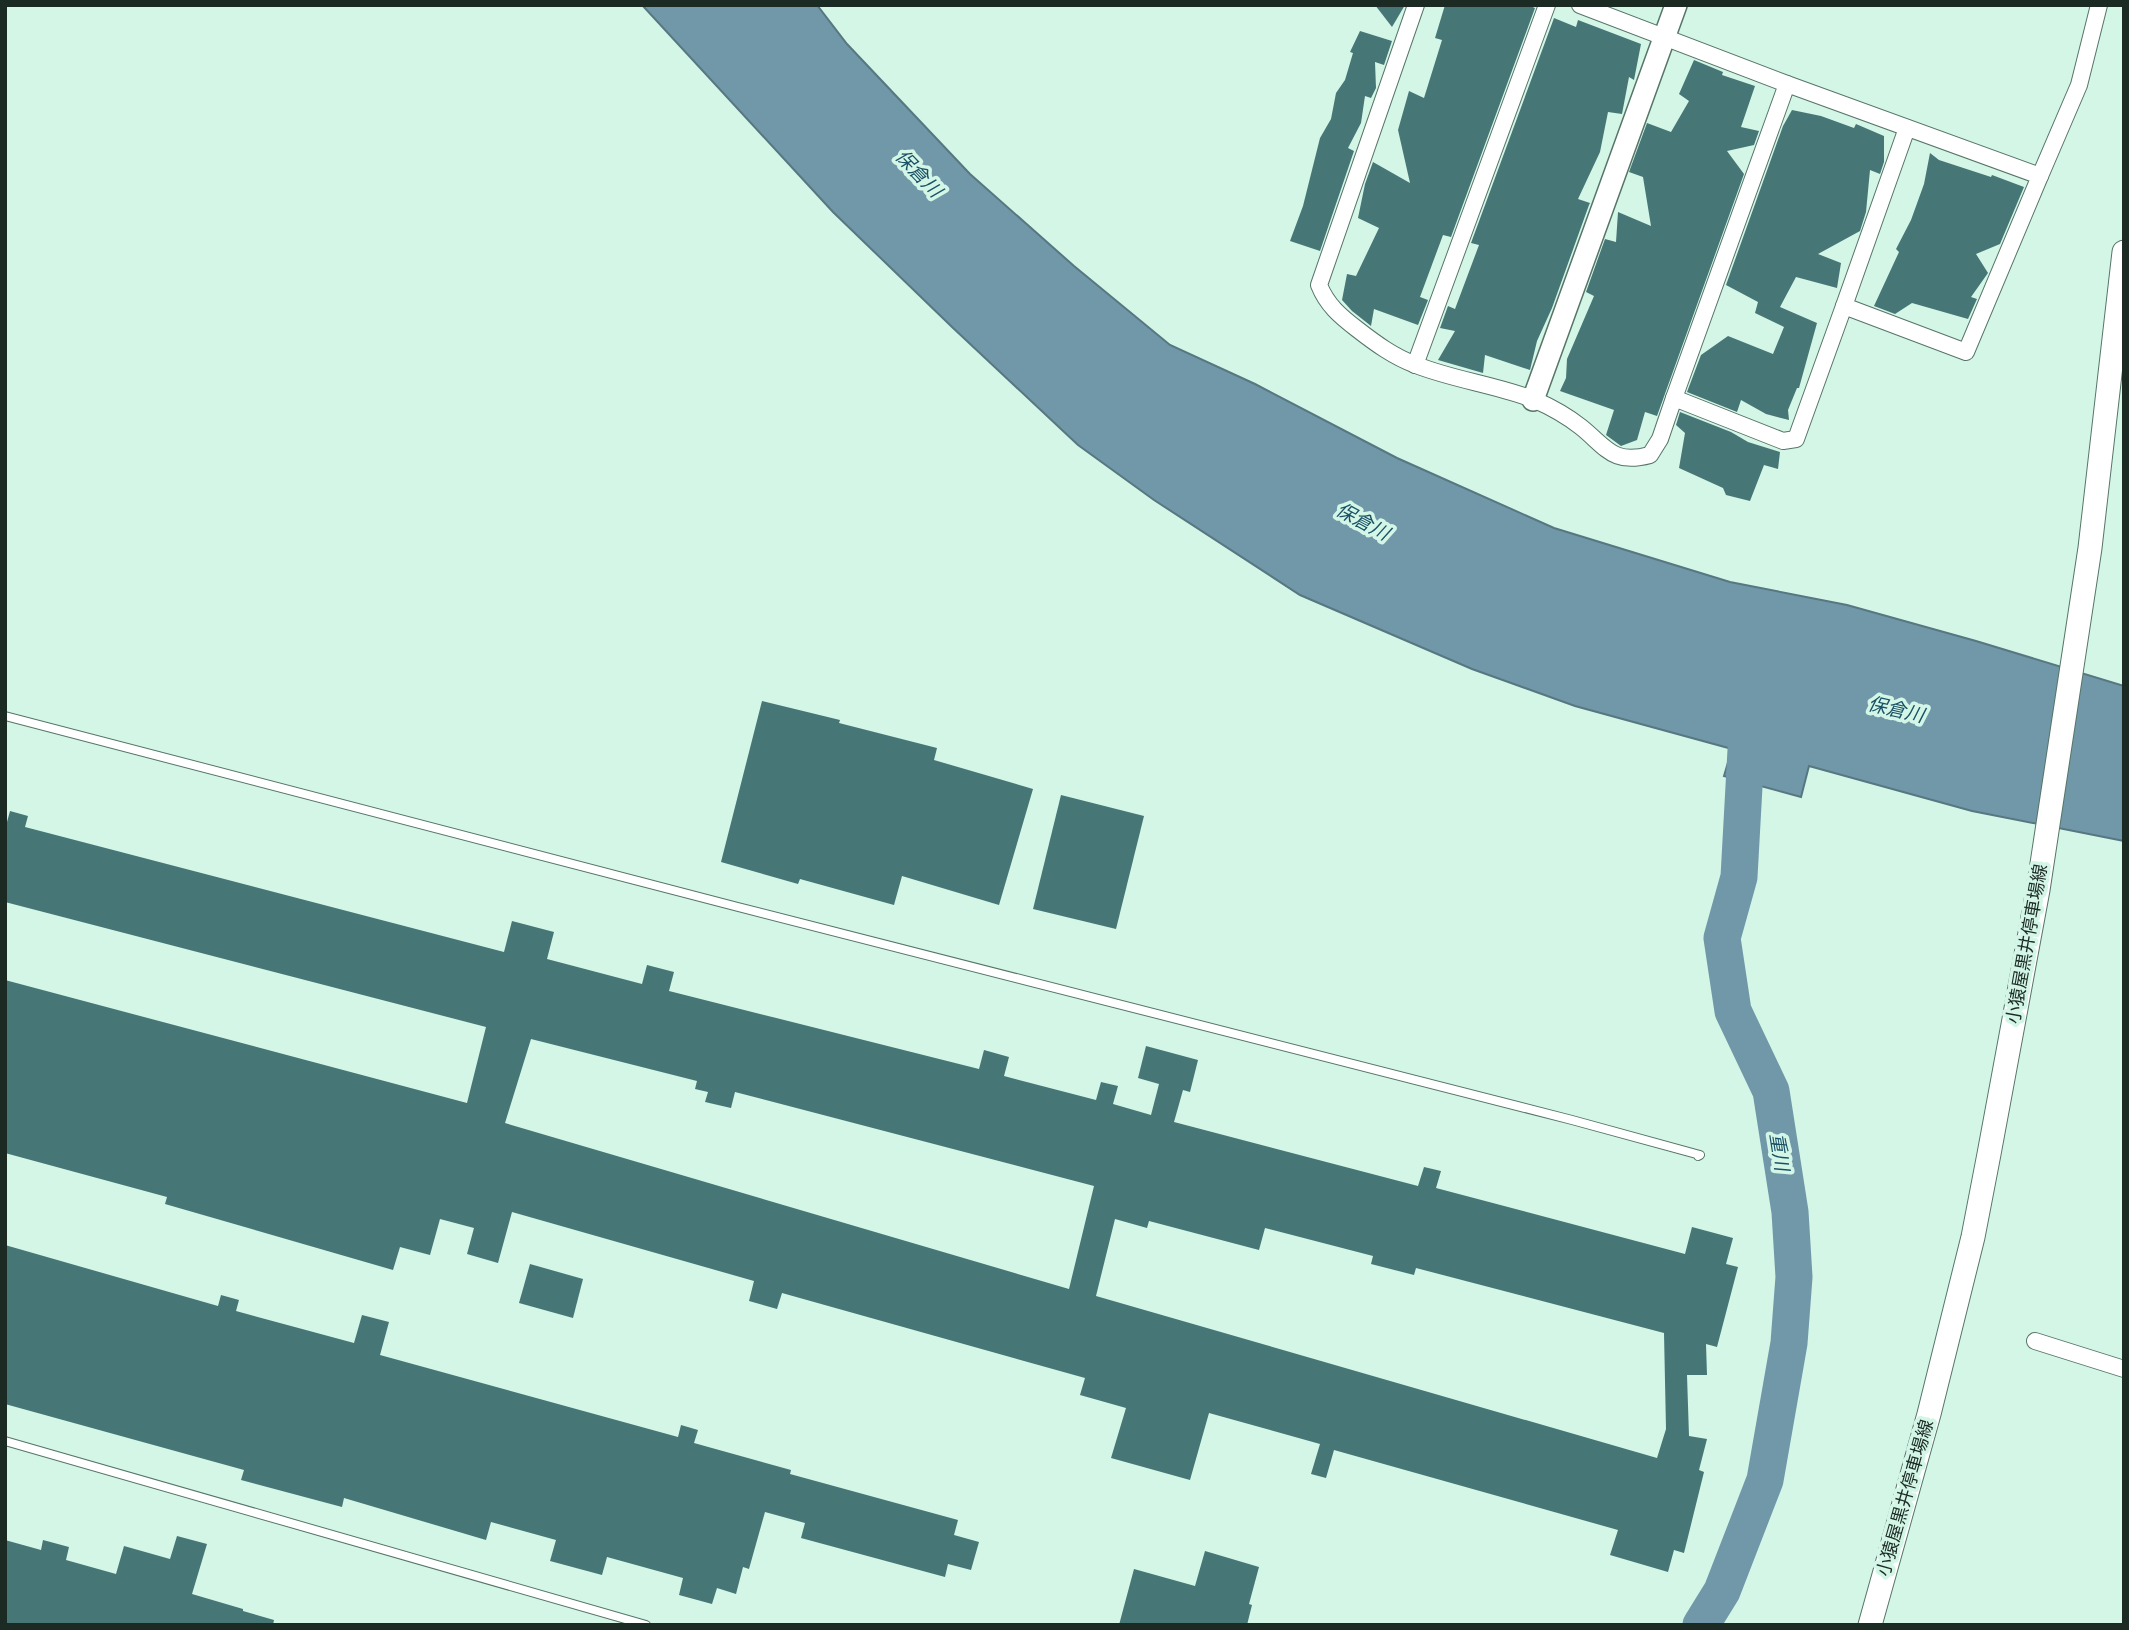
<svg xmlns="http://www.w3.org/2000/svg" width="2129" height="1630" viewBox="0 0 2129 1630" font-family="Commissioner,'Noto Sans JP',sans-serif">
<rect width="100%" height="100%" fill="#d3f6e7"/>
<!-- water -->
<polygon fill="#7098a9" stroke="#577781" stroke-width="2" points="642,5 817,5 847,44 970,174 1074,266 1170,345 1255,384 1397,458 1554,528 1730,582 1847,605 1976,641 2124,686 2124,841 1972,811 1809,766 1801,797 1724,776 1732,749 1575,706 1472,669 1300,595 1154,500 1078,445 952,327 833,212"/>
<g fill="none" stroke-linecap="round" stroke-linejoin="round">
<!-- river -->
<polyline stroke="#7098a9" stroke-width="37" points="1701,1625 1722,1591 1765,1480 1789,1343 1794,1277 1790,1212 1771,1091 1733,1011 1722,938 1739,877 1747,732"/>
</g>
<!-- building -->
<g fill="#477676" fill-rule="evenodd">
<polygon points="1375,5 1405,5 1392,27"/>
<polygon points="1445,5 1528,5 1535,8 1451,237 1443,235 1420,297 1428,300 1418,325 1374,309 1371,326 1352,311 1342,300 1347,274 1356,276 1379,228 1358,218 1365,184 1373,162 1410,183 1398,130 1409,91 1424,98 1442,40 1435,38"/>
<polygon points="1554,18 1576,27 1578,20 1641,44 1634,80 1629,77 1622,114 1608,112 1600,152 1578,199 1590,203 1589,205 1552,308 1537,341 1530,370 1485,355 1483,373 1438,360 1455,331 1440,328 1448,306 1455,309 1479,245 1471,243"/>
<polygon points="1360,31 1392,41 1384,65 1375,62 1376,88 1371,98 1365,96 1361,123 1348,148 1354,151 1320,251 1290,241 1303,206 1320,138 1331,119 1336,93 1345,80 1353,53 1350,52"/>
<polygon points="1694,60 1723,72 1722,75 1755,86 1741,127 1759,131 1754,145 1727,151 1744,174 1657,416 1645,412 1637,440 1621,446 1606,435 1614,410 1560,391 1566,378 1567,359 1594,296 1586,292 1605,239 1616,242 1618,212 1651,226 1643,177 1629,172 1647,123 1671,132 1689,101 1679,94"/>
<polygon points="1792,110 1821,116 1854,128 1856,124 1884,136 1884,162 1880,174 1870,170 1866,212 1860,231 1818,254 1841,263 1837,288 1796,277 1780,307 1817,323 1799,388 1797,388 1788,410 1789,420 1766,414 1741,400 1737,412 1687,392 1701,355 1728,336 1773,354 1784,327 1755,313 1758,302 1726,285 1783,126"/>
<polygon points="1930,153 1939,160 1991,177 1992,175 2024,187 2000,244 1976,254 1988,273 1971,297 1977,299 1968,319 1912,303 1895,314 1874,306 1899,252 1896,249 1911,220 1924,184"/>
<polygon points="1680,412 1731,432 1748,442 1780,452 1778,469 1764,465 1750,501 1726,495 1723,488 1679,468 1685,433 1676,425"/>
<polygon points="762,701 840,720 839,723 937,748 934,760 1033,789 999,905 902,876 894,905 800,879 798,884 721,862"/>
<polygon points="1061,795 1144,816 1116,929 1033,909"/>
<path d="M 10,811 L 28,816 L 25,827 L 504,952 L 512,921 L 554,932 L 547,959 L 642,984 L 647,965 L 674,972 L 669,991 L 979,1069 L 984,1050 L 1009,1057 L 1004,1076 L 1096,1100 L 1101,1082 L 1118,1086 L 1113,1104 L 1151,1115 L 1159,1084 L 1138,1078 L 1146,1046 L 1198,1060 L 1190,1092 L 1183,1090 L 1174,1122 L 1418,1186 L 1424,1167 L 1441,1171 L 1436,1188 L 1685,1254 L 1692,1227 L 1733,1238 L 1726,1264 L 1738,1267 L 1717,1347 L 1706,1344 L 1707,1375 L 1687,1375 L 1689,1436 L 1707,1439 L 1699,1470 L 1704,1472 L 1684,1553 L 1674,1550 L 1668,1572 L 1610,1555 L 1618,1530 L 1334,1450 L 1326,1478 L 1311,1474 L 1320,1444 L 1209,1413 L 1190,1480 L 1111,1458 L 1126,1408 L 1080,1395 L 1085,1378 L 782,1293 L 777,1309 L 749,1301 L 754,1281 L 512,1212 L 498,1263 L 467,1254 L 474,1228 L 440,1219 L 430,1255 L 400,1247 L 393,1270 L 165,1204 L 167,1197 L 5,1153 L 5,980 L 467,1103 L 486,1027 L 5,902 L 5,822 L 7,822 ZM 531,1039 L 697,1081 L 695,1089 L 708,1092 L 705,1102 L 731,1108 L 735,1092 L 1094,1186 L 1069,1289 L 505,1123 ZM 1115,1219 L 1147,1228 L 1149,1221 L 1259,1250 L 1265,1228 L 1373,1256 L 1371,1264 L 1414,1275 L 1416,1268 L 1664,1333 L 1666,1429 L 1657,1458 L 1096,1296 Z"/>
<polygon points="5,1245 218,1306 221,1295 239,1300 236,1311 354,1343 362,1315 389,1322 380,1355 678,1437 681,1425 698,1430 694,1443 791,1470 790,1474 958,1520 954,1535 979,1542 971,1570 948,1564 945,1577 801,1538 805,1523 765,1512 749,1569 743,1567 736,1594 717,1588 712,1604 679,1595 683,1578 607,1557 602,1575 550,1561 556,1540 491,1522 486,1540 344,1498 342,1507 241,1480 244,1470 5,1404"/>
<polygon points="530,1264 583,1279 573,1318 519,1303"/>
<polygon points="177,1536 207,1544 192,1594 243,1609 243,1611 274,1620 273,1625 5,1625 5,1540 41,1550 43,1540 69,1547 66,1560 116,1574 124,1546 170,1559"/>
<polygon points="1205,1551 1259,1567 1249,1604 1252,1605 1247,1625 1119,1625 1134,1569 1195,1586"/>
</g>
<g fill="none" stroke-linecap="round" stroke-linejoin="round">
<defs>
<g id="service">
<polyline points="5,716 738,907 1572,1120 1700,1155 1698,1156"/>
<polyline points="5,1441 646,1625"/>
</g>
<g id="minor">
<path d="M 1416,5 L 1319,285 C 1327,305 1340,316 1357,329 C 1375,343 1394,357 1416,365 C 1454,380 1497,385 1535,400 C 1551,407 1567,416 1581,427 C 1607,448 1613,465 1650,455 L 1660,439 L 1674,398 L 1783,441 L 1796,439 L 1844,306 L 1966,352 L 2040,176 L 1787,84 L 1580,5"/>
<polyline points="2040,176 2079,85 2099,5"/>
<polyline points="1844,306 1907,128"/>
<polyline points="1415,365 1547,5"/>
<polyline points="1674,398 1787,84"/>
<polyline points="2035,1341 2124,1369"/>
</g>
<polyline id="tertiary" points="1533,400 1676,5"/>
<polyline id="secondary" points="1870,1625 1929,1414 1973,1237 1989,1154 2038,890 2090,548 2124,252"/>
</defs>
<!-- service casing -->
<use href="#service" stroke="#567568" stroke-width="10"/>
<!-- minor casing -->
<use href="#minor" stroke="#567568" stroke-width="18"/>
<!-- tertiary casing -->
<use href="#tertiary" stroke="#567568" stroke-width="24"/>
<!-- secondary casing -->
<use href="#secondary" stroke="#567568" stroke-width="25"/>
<!-- service -->
<use href="#service" stroke="#fff" stroke-width="8"/>
<!-- minor -->
<use href="#minor" stroke="#fff" stroke-width="16"/>
<!-- tertiary -->
<use href="#tertiary" stroke="#fff" stroke-width="21"/>
<!-- secondary -->
<use href="#secondary" stroke="#fff" stroke-width="23"/>
</g>
<g text-anchor="middle" stroke-width="7" stroke-linejoin="round" paint-order="stroke">
<!-- street labels -->
<g font-size="18" fill="#1c2a24" stroke="#d3f6e7">
<text transform="translate(2027 944) rotate(-80)" y="6">小猿屋黒井停車場線</text>
<text transform="translate(1905 1498) rotate(-74)" y="6">小猿屋黒井停車場線</text>
</g>
<!-- water labels -->
<g font-size="19" font-style="italic" fill="#1a5165" stroke="#d3f6e7">
<text transform="translate(919 173) rotate(46)" y="7">保倉川</text>
<text transform="translate(1363 521) rotate(28)" y="7">保倉川</text>
<text transform="translate(1896 709) rotate(13)" y="7">保倉川</text>
<text transform="translate(1780 1152) rotate(81)" y="7">重川</text>
</g>
</g>
<!-- border -->
<rect width="2129" height="1630" fill="none" stroke="#1c2a24" stroke-width="14"/>
</svg>
